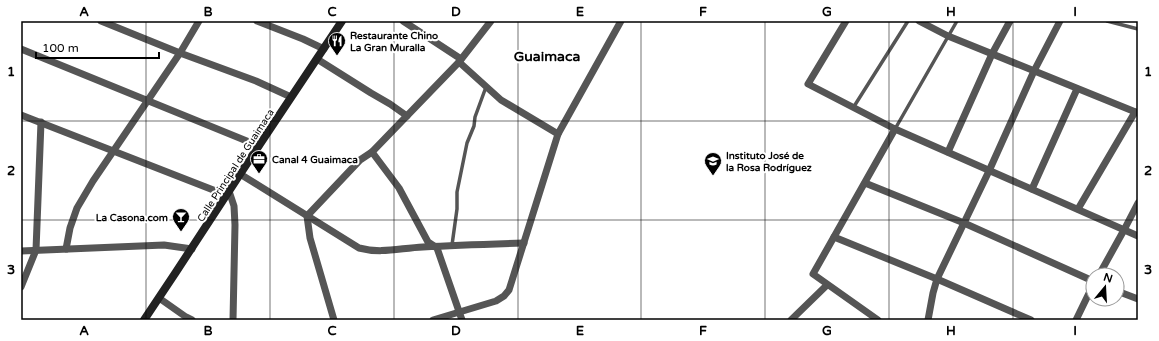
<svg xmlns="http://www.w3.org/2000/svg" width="1159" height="341" viewBox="0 0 1159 341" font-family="'Varela Round',sans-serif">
<rect width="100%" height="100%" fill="#fff"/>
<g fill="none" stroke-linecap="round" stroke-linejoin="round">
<!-- lane -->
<g stroke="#555" stroke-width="3.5">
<polyline points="1107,21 1138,29"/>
<polyline points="853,108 908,21"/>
<polyline points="895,129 957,21"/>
<polyline points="452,245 457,209 457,192 467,143 474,126 475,117 486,87"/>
</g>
<!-- street -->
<g stroke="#555" stroke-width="7">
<polyline points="101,21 180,53 256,81 291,97"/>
<polyline points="257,21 303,39 324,49"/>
<polyline points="403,21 461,59"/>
<polyline points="846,21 808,84 895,129 1138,236"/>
<polyline points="919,21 948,36 1138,113"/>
<polyline points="21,49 259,146"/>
<polyline points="317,59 371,93 390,104 407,116"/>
<polyline points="459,62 501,100 558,134"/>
<polyline points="21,115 221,193 229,191 234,206 235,225 233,320"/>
<polyline points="372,152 399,188 428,242 437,248 462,320"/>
<polyline points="948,152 992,54 1010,21"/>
<path d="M 240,174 L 359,248 C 382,254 400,248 423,247 C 457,245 490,244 524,243"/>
<polyline points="865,183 964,223 1093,281"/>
<polyline points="1032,189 1077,89"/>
<polyline points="1078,209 1135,112"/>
<polyline points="834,237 937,279 1031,320"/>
<polyline points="66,249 70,228 77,208 93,181 180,53 199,21"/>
<polyline points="21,251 164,245 192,249"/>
<polyline points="1099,275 1124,230 1138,203"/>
<polyline points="21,287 36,250 41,122"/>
<polyline points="1117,291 1138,299"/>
<polyline points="159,298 186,317 192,320"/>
<polyline points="334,320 310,238 307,216 360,160 372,152 459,62 491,21"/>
<polyline points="433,320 496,301 504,296 509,290 558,134 621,21"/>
<polyline points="791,320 827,285"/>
<polyline points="878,320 813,274 895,129"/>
<polyline points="928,320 933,293 937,279 989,171 1034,71 1060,21"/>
<polyline points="1076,320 1093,285"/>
</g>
<!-- secondary -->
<polyline stroke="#222" stroke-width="8" points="144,320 176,272 246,165 342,21"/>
</g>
<!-- grid -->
<path fill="none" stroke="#000" stroke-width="1" stroke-opacity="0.55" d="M 146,21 L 146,320M 270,21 L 270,320M 394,21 L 394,320M 518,21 L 518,320M 641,21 L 641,320M 765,21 L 765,320M 889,21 L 889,320M 1013,21 L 1013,320M 21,121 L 1138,121M 21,220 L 1138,220"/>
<!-- icons -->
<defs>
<symbol id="restaurant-pin" viewBox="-11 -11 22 30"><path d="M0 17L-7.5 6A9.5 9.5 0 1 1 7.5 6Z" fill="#000" stroke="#fff"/><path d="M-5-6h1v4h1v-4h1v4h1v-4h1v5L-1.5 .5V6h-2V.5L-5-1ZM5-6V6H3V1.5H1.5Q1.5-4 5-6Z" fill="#fff"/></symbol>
<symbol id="office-pin" viewBox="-11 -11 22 30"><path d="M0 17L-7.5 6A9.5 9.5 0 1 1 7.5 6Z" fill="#000" stroke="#fff"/><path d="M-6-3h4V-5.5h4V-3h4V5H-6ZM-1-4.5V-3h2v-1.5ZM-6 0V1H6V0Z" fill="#fff"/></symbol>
<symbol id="school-pin" viewBox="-11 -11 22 30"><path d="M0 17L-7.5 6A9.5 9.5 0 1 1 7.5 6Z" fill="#000" stroke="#fff"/><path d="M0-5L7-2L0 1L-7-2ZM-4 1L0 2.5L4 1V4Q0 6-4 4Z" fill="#fff"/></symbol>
<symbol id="bar-pin" viewBox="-11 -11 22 30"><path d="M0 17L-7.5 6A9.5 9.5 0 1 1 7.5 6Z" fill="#000" stroke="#fff"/><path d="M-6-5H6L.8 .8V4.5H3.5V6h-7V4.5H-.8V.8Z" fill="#fff"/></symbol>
</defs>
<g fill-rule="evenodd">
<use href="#restaurant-pin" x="327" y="31" width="20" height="27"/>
<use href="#office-pin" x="249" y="149" width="20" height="27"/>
<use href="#school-pin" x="703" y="151" width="20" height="27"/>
<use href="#bar-pin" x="171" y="207" width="20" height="27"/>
</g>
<g text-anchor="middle" stroke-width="4" stroke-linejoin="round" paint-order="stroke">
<!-- poi labels -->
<g font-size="10" font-weight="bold" fill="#000" stroke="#fff" text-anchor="start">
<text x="350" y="39">Restaurante Chino<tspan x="350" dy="12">La Gran Muralla</tspan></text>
<text x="726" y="159">Instituto José de<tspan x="726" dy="12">la Rosa Rodríguez</tspan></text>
<text x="272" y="163">Canal 4 Guaimaca</text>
<text x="168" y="221" text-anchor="end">La Casona.com</text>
</g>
<!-- street labels -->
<g font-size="10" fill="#000" stroke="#fff">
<text transform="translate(235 165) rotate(-57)" y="4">Calle Principal de Guaimaca</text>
</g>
<!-- district labels -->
<g font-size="14" font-weight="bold" fill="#000" stroke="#fff">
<text x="547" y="61">Guaimaca</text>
</g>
</g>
<!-- border -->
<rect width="1159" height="341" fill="none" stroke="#ffffff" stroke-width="44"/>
<!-- north arrow -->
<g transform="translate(1105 287) rotate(18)"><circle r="19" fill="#ffffff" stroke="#999999"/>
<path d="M0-3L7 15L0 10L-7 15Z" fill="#000000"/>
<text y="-6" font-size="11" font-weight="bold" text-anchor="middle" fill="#000000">N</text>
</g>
<!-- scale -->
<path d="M36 52v6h123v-6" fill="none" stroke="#000000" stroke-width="2"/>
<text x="42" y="52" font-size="12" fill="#000000" stroke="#ffffff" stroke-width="3" paint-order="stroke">100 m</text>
<rect x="22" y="22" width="1115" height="297" fill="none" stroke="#000" stroke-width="1.5"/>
<g font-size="13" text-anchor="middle" font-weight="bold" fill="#000">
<text x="84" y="16">A</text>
<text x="208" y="16">B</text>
<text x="332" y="16">C</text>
<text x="456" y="16">D</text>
<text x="580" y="16">E</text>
<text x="703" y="16">F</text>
<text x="827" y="16">G</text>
<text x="951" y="16">H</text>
<text x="1075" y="16">I</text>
<text x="11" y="76">1</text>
<text x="1148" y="76">1</text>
<text x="11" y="175">2</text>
<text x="1148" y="175">2</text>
<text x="11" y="274">3</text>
<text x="1148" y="274">3</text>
<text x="84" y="335">A</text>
<text x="208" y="335">B</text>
<text x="332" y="335">C</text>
<text x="456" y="335">D</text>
<text x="580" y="335">E</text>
<text x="703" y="335">F</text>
<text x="827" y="335">G</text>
<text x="951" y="335">H</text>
<text x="1075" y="335">I</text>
</g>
</svg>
